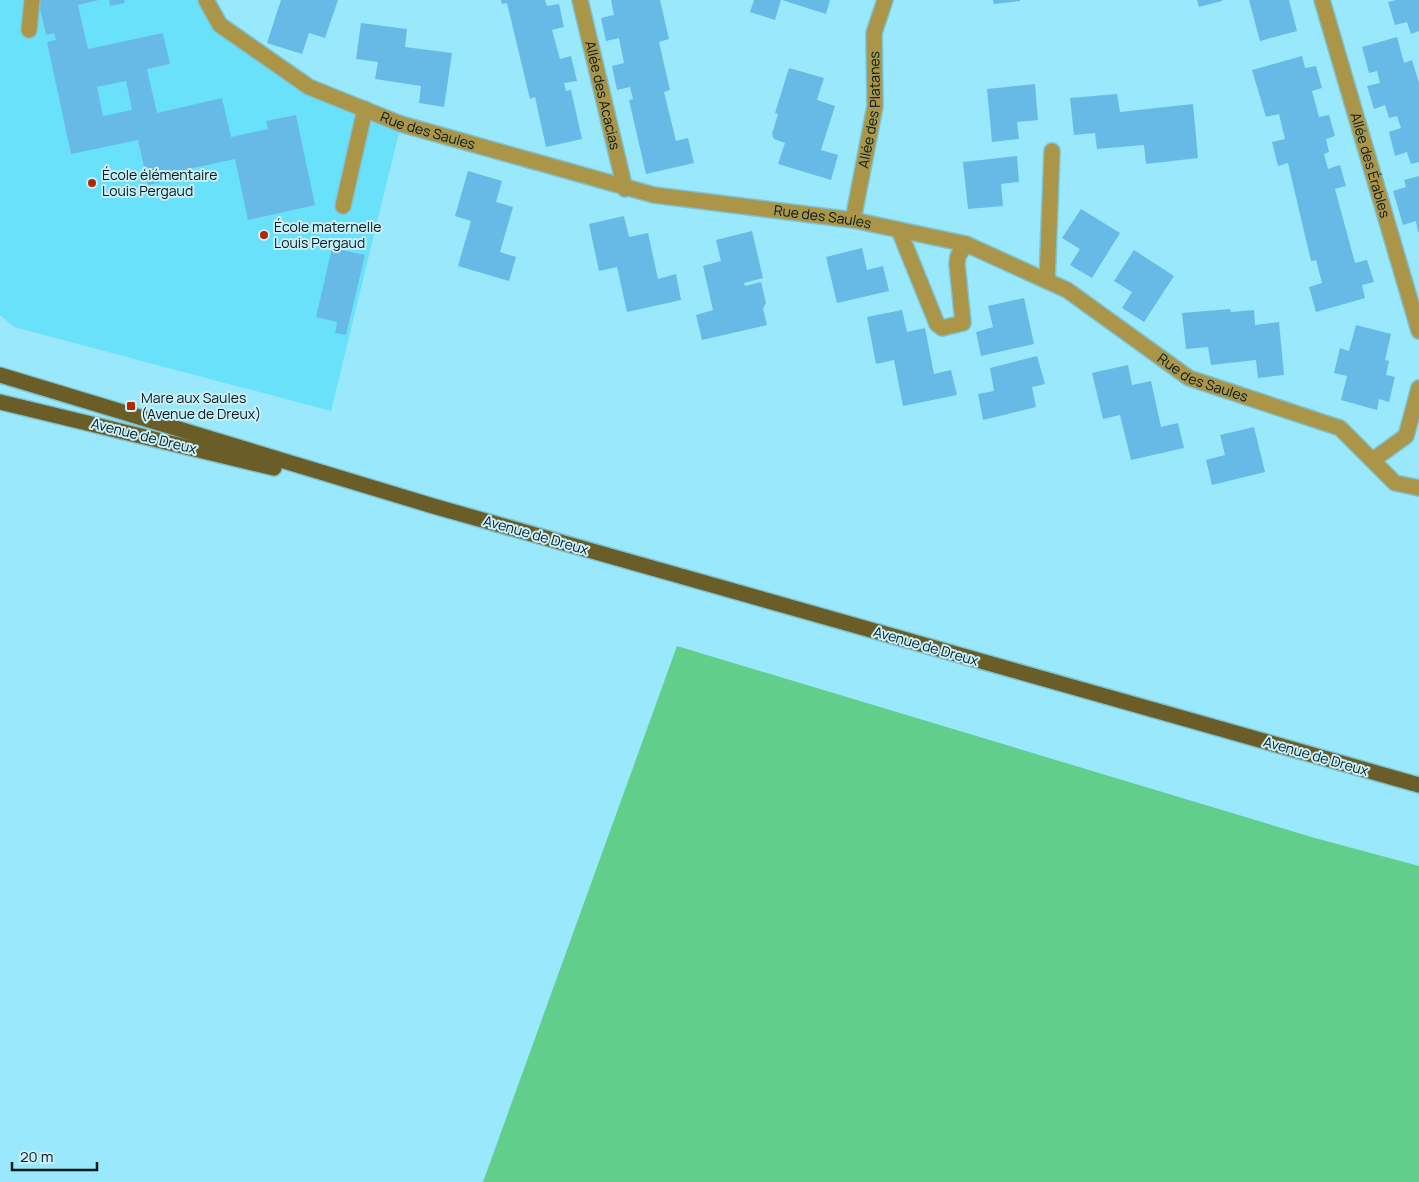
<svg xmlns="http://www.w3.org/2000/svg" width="1419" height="1182" viewBox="0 0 1419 1182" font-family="Manrope,sans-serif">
<rect width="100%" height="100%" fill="#99e8fb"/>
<!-- built -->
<polygon fill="#6ae1fb" points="0,0 206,0 220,25 309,87 401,124 331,411 14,327 0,315"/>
<!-- green -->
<polygon fill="#61cf8b" points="677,646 1315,838 1419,866 1419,1182 483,1182"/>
<!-- building -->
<g fill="#68bae6" fill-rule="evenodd">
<path d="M 38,0 L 99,0 L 78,5 L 88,49 L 163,33 L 170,64 L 147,69 L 157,113 L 222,98 L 231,137 L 268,129 L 266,121 L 296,115 L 315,205 L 248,220 L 235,159 L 184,170 L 186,177 L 148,185 L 138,140 L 71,154 L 47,42 L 56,40 L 54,33 L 46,35 ZM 126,81 L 132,110 L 103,116 L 97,87 Z"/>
<polygon points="109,0 124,0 125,3 110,6"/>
<polygon points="281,0 338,0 325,38 309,33 302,54 267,43"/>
<polygon points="501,0 545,0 547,6 559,4 564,27 552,30 560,59 571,56 577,81 564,83 566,91 571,90 582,139 546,147 535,97 530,99 507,3 502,4"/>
<polygon points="611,0 660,0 669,39 659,42 670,90 664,92 676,141 688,138 694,163 646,174 629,100 633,99 630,87 617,90 612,66 624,63 619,38 606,41 601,18 614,15"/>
<polygon points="754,0 781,0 775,20 750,12"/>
<polygon points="782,0 830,0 826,14"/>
<polygon points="993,0 1020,0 1020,1 994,4"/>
<polygon points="1197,0 1222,0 1222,1 1199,7"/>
<polygon points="1249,0 1289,0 1297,31 1260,41"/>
<polygon points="1396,0 1419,0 1419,31 1411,34 1407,22 1395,25 1388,2"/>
<polygon points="361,23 407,29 405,47 452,53 444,107 419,103 421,86 375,79 378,62 356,59"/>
<polygon points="1397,37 1404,63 1412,60 1419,83 1419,162 1411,164 1407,152 1395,156 1389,132 1401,128 1397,116 1389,118 1385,105 1374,109 1367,86 1380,83 1377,71 1369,73 1362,47"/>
<polygon points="1302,56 1305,68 1316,66 1322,88 1312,91 1319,117 1329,115 1335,136 1326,139 1329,152 1324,154 1328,169 1340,165 1346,186 1335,189 1355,263 1367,260 1374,282 1362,285 1365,298 1316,312 1309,287 1322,283 1316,260 1311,261 1288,163 1278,166 1272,142 1285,139 1279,114 1266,117 1252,70"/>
<polygon points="789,68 824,78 817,100 835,106 821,150 838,155 831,180 778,164 785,143 774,139 772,134 778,114 775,113"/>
<polygon points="1035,84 1038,120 1017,122 1019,139 992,142 987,89"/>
<polygon points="1117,94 1120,112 1193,104 1198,158 1146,164 1144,145 1097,149 1095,133 1074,135 1070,98"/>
<polygon points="1017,156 1019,182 1001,184 1003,206 968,209 963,162"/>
<polygon points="468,171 502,181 496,202 513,207 500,252 516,257 509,281 458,266 471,221 455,216"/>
<polygon points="1419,176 1419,232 1418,232 1416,221 1403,225 1393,191 1406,187 1404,180"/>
<polygon points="1081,209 1120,233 1092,278 1070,265 1080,249 1062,238"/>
<polygon points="624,216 629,237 648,233 658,279 676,274 681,300 627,312 617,267 599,271 589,224"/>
<polygon points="752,231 763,278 744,283 745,286 761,282 766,303 763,309 767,325 702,340 696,315 713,310 703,266 721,261 716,240"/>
<polygon points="332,248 365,255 346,335 335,333 337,322 316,317"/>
<polygon points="862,248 867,270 883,266 889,291 837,303 826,257"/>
<polygon points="1134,250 1174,276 1144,322 1122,308 1132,292 1114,281"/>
<polygon points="1024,298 1034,344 981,356 976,332 993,327 988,306"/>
<polygon points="1230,309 1231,312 1254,310 1255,325 1279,322 1284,375 1258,378 1256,360 1211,365 1208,347 1186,349 1182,313"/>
<polygon points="902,310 907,332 925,328 934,374 951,370 957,395 903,406 894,360 876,364 867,317"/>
<polygon points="1356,325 1391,334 1385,360 1389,361 1386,375 1395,377 1389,402 1379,399 1377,410 1341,400 1347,376 1334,373 1340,348 1349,351"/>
<polygon points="1037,356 1045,384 1032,387 1036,407 983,420 978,394 994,391 990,368"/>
<polygon points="1128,365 1132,385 1151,381 1161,427 1178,423 1184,448 1131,460 1120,415 1103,419 1092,373"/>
<polygon points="1254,427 1265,472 1212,485 1206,460 1225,455 1220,435"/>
</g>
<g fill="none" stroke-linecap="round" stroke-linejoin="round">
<defs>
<g id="minor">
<path id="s1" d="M 206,0 L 220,25 L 309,87 L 401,124 L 654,195 L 853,220 L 966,244 L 1067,290 L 1189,378 L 1340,428 L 1395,483 L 1419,488"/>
<path id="s2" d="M 580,0 L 625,189"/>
<path id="s3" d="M 1322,0 L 1419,331"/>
<polyline points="29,30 32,0"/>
<polyline points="343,206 365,109"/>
<path id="s4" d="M 853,220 L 875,106 L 874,33 L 885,0"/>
<polyline points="899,230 937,324 942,328 963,323 957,264 958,256 966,244"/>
<polyline points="1047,281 1052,151"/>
<polyline points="1373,460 1406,436 1419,388"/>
</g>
<g id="major">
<polyline points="0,375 433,506 1419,785"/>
<polyline points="0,402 274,468"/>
</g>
</defs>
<!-- minor casing -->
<use href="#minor" stroke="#7ec3d3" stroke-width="18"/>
<!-- major casing -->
<use href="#major" stroke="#7ec3d3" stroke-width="18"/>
<!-- minor -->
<use href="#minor" stroke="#aa9548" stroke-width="15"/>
<!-- major -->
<use href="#major" stroke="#6b5d27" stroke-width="15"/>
</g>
<!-- markers -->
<g fill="#b22700" stroke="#c9eff8" stroke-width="2">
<circle cx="92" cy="183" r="5"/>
<circle cx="264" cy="235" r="5"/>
<rect x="126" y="401" width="10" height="10" rx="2.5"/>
</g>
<g text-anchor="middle" stroke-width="4" stroke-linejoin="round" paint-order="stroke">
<!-- street labels -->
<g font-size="14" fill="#031a1f" stroke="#c9eff8">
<text dy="5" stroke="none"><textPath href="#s2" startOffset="98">Allée des Acacias</textPath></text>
<text dy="5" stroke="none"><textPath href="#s4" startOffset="112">Allée des Platanes</textPath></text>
<text dy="5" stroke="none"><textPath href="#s1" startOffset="264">Rue des Saules</textPath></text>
<text dy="5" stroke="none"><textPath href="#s3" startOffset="172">Allée des Érables</textPath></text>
<text dy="5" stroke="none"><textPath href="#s1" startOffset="669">Rue des Saules</textPath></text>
<text dy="5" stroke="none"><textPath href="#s1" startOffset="1089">Rue des Saules</textPath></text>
<text transform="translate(144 436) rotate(14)" y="5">Avenue de Dreux</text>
<text transform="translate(536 535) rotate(16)" y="5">Avenue de Dreux</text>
<text transform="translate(926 646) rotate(16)" y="5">Avenue de Dreux</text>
<text transform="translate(1316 756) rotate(16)" y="5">Avenue de Dreux</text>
</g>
<!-- poi labels -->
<g font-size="14" fill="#031a1f" stroke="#c9eff8" text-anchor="start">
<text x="102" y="180">École élémentaire<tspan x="102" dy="16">Louis Pergaud</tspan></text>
<text x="274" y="232">École maternelle<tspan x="274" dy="16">Louis Pergaud</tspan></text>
<text x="141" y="403">Mare aux Saules<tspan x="141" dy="16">(Avenue de Dreux)</tspan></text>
</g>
</g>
<!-- scale -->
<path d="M12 1162v8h85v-8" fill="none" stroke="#031a1f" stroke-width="2.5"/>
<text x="20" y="1162" font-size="15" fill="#031a1f" stroke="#c9eff8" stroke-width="4" paint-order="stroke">20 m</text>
</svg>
